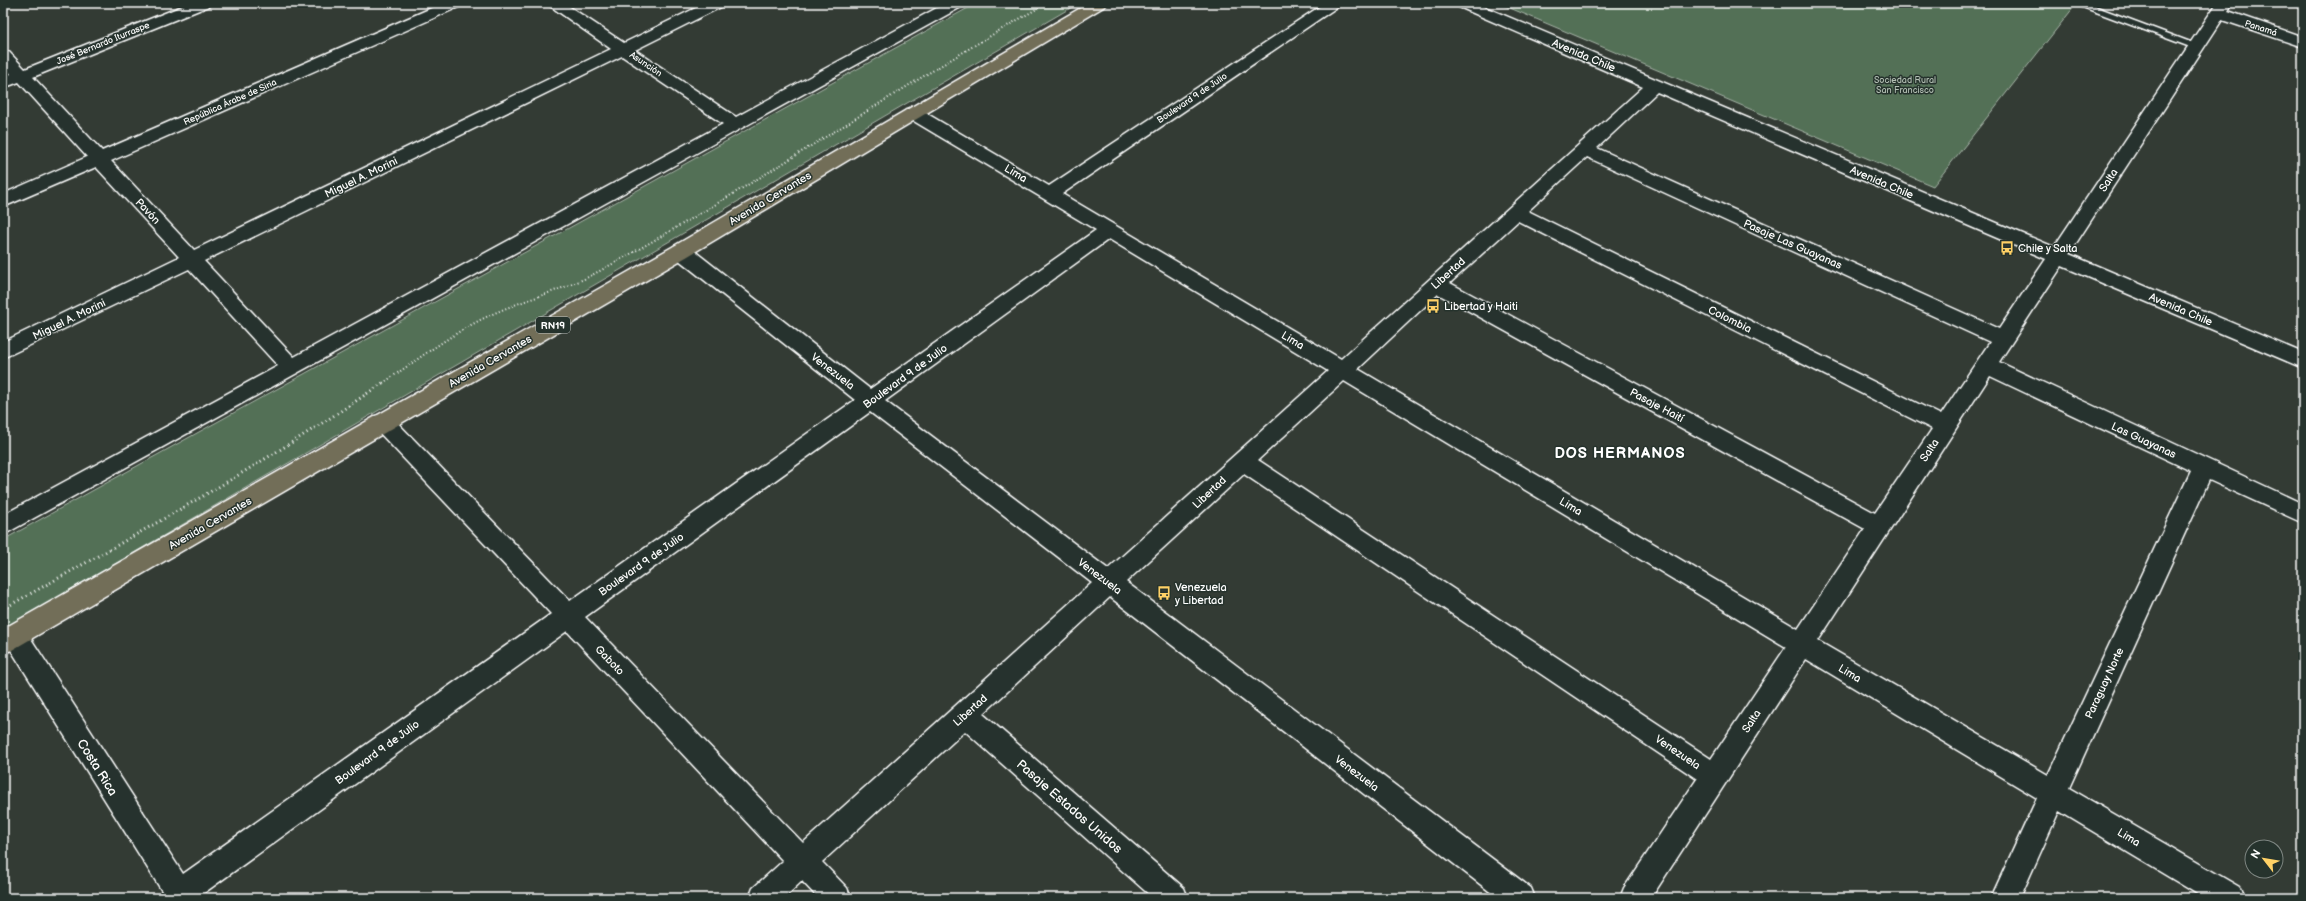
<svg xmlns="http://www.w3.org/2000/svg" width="2306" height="901" viewBox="0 0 2306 901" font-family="'Balsamiq Sans',sans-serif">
<rect width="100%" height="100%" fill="#333b34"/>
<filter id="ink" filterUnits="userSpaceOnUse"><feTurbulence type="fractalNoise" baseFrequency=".025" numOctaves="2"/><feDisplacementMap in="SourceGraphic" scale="8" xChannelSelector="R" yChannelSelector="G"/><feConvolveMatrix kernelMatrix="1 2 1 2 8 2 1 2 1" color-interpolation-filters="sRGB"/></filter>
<g filter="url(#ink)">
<!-- green -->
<g fill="#536f56" stroke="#a9b7aa">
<polygon points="977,3 1079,3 3,629 3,540"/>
<polygon points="1498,3 2077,3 1933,186"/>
</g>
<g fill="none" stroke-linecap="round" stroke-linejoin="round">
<defs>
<polygon id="service" points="2072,3 2086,3 2201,46 2199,48 2193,48"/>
<g id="minor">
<path d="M 190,3 L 212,3 L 209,6 L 33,77 L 102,151 L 443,3 L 464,3 L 461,6 L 111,161 L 194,250 L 611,49 L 546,3 L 564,3 L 624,43 L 706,3 L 726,3 L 723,6 L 635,50 L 736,117 L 946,3 L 966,3 L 963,6 L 3,535 L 3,515 L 278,366 L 189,269 L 3,358 L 3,342 L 179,257 L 96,167 L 3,207 L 3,194 L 87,157 L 19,82 L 3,88 L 3,77 L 11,74 L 3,65 L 3,50 L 9,52 L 25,69 ZM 622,56 L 723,124 L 294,357 L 204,261 Z"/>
<path d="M 1325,3 L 1343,3 L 1062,194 L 1341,359 L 1643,87 L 1457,6 L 1454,3 L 1475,3 L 2054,247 L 2217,3 L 2233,3 L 2228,11 L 2303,37 L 2303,47 L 2222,20 L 2069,254 L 2303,353 L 2303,368 L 2062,266 L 1999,362 L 2303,504 L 2303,523 L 2209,480 L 2069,788 L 2241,888 L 2245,898 L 2204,898 L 2059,811 L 2020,898 L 1991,898 L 2037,798 L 1806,659 L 1651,898 L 1620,898 L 1624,888 L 1697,779 L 1244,474 L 1126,582 L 1531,888 L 1535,898 L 1498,898 L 1110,597 L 983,714 L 1184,888 L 1188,898 L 1153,898 L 965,731 L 822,862 L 847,888 L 851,898 L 818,898 L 802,881 L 784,898 L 749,898 L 753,888 L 783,861 L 567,631 L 197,898 L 159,898 L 162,891 L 6,642 L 3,636 L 6,628 L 15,624 L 24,628 L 183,874 L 551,614 L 375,428 L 372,422 L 375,416 L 383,414 L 391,416 L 570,601 L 855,400 L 674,256 L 671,251 L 674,246 L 681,245 L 688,246 L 870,389 L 1096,230 L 907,117 L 904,113 L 907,109 L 919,109 L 1049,186 ZM 1657,92 L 2046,259 L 1999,329 L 1597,148 ZM 1587,157 L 1990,342 L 1941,415 L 1528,211 ZM 1518,221 L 1932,429 L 1875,513 L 1450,283 ZM 1109,239 L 1328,371 L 1108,569 L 885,401 ZM 1438,294 L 1865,529 L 1798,629 L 1358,369 ZM 1990,376 L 2191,471 L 2048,775 L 1818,641 ZM 1344,381 L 1786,647 L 1711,759 L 1258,460 ZM 870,412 L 1092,583 L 803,843 L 585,617 Z"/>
</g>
<polygon id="primary" points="1089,3 1108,3 1105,6 688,256 12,650 3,653 3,629 674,246"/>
</defs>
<!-- service casing -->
<use href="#service" stroke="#fff" stroke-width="3"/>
<!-- minor casing -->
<use href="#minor" stroke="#fff" stroke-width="3"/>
<!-- primary casing -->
<use href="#primary" stroke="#fff" stroke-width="3"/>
<!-- path-far1 -->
<path stroke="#fff" stroke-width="2" stroke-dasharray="1 2.5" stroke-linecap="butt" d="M 383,383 C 420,358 456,330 497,312 C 529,298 564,290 594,274 C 749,190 894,90 1047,3"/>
<!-- path -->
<path stroke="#fff" stroke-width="3" stroke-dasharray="1 3.5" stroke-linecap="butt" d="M 3,609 C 132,537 262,466 384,382"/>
<!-- service -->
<use href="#service" fill="#26332d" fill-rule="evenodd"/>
<!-- minor -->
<use href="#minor" fill="#26332d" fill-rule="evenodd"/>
<!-- primary -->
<use href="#primary" fill="#726e59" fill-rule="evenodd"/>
</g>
</g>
<!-- icons -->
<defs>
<symbol id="bus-bare" viewBox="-9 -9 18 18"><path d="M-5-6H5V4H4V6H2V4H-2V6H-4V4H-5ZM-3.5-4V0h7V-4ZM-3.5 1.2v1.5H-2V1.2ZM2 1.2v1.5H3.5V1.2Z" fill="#ffd166" stroke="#26332d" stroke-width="2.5" paint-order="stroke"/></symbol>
</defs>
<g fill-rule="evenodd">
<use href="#bus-bare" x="1997" y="238" width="20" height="20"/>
<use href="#bus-bare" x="1423" y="296" width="20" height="20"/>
<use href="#bus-bare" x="1154" y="583" width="20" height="20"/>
</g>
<g text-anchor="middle" stroke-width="3" stroke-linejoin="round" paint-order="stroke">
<!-- far-street labels -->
<g font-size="9" fill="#fff" stroke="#26332d">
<text transform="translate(2261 28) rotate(18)" y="3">Panamá</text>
<text transform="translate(103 43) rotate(-22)" y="3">José Bernardo Iturraspe</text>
<text transform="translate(646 64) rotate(34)" y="3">Asunción</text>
<text transform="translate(1192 98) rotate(-34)" y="3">Boulevard 9 de Julio</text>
<text transform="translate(230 102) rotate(-24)" y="3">República Árabe de Siria</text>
</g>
<!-- far-park labels -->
<g font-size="9" fill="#b2beb3" stroke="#26332d">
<text x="1905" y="83">Sociedad Rural<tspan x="1905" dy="10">San Francisco</tspan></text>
</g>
<!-- shield labels -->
<rect fill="#26332d" stroke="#bec2c0" stroke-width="1" x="536" y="317" width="34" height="16" rx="3"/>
<g font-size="10" font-weight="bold" fill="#fff">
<text x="553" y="329">RN19</text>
</g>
<!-- street labels -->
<g font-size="11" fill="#fff" stroke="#26332d">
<text transform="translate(1584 55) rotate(23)" y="4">Avenida Chile</text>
<text transform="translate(1016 173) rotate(31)" y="4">Lima</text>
<text transform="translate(361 177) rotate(-26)" y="4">Miguel A. Morini</text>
<text transform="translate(2108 180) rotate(-57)" y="4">Salta</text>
<text transform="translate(1882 182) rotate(23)" y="4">Avenida Chile</text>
<text transform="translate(770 198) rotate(-31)" y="4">Avenida Cervantes</text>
<text transform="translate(148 211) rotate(47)" y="4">Pavón</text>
<text transform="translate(1793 244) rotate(24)" y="4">Pasaje Las Guayanas</text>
<text transform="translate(1448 273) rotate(-42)" y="4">Libertad</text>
<text transform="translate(2181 309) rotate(23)" y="4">Avenida Chile</text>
<text transform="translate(69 319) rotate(-26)" y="4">Miguel A. Morini</text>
<text transform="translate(1730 319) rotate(26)" y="4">Colombia</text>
<text transform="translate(1293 340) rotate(31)" y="4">Lima</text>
<text transform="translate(490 361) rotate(-30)" y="4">Avenida Cervantes</text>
<text transform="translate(833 371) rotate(38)" y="4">Venezuela</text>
<text transform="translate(905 376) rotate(-36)" y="4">Boulevard 9 de Julio</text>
<text transform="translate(1657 405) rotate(28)" y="4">Pasaje Haití</text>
<text transform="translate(2144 440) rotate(25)" y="4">Las Guayanas</text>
<text transform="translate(1929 450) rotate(-56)" y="4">Salta</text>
<text transform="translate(1209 492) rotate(-43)" y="4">Libertad</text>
<text transform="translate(1571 506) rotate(31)" y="4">Lima</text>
<text transform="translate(210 523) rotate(-30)" y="4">Avenida Cervantes</text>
<text transform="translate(641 564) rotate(-35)" y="4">Boulevard 9 de Julio</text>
<text transform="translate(1100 576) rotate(37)" y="4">Venezuela</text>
<text transform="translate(610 660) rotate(46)" y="4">Gaboto</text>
<text transform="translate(1850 673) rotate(31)" y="4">Lima</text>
<text transform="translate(2104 683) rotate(-65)" y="4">Paraguay Norte</text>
<text transform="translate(970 710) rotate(-42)" y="4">Libertad</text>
<text transform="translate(1751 721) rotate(-57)" y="4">Salta</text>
<text transform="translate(377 752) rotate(-36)" y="4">Boulevard 9 de Julio</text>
<text transform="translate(1678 752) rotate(34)" y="4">Venezuela</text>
<text transform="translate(1357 773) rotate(37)" y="4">Venezuela</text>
<text transform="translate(2129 837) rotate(31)" y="4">Lima</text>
</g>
<!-- poi labels -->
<g font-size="11" fill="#fff" stroke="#26332d" text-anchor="start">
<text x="2018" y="252">Chile y Salta</text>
<text x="1444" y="310">Libertad y Haiti</text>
<text x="1175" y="591">Venezuela<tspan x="1175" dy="13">y Libertad</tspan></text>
</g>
<!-- near-street labels -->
<g font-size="13" fill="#fff" stroke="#26332d">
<text transform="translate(98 767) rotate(58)" y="5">Costa Rica</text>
<text transform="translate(1070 806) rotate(41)" y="5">Pasaje Estados Unidos</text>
</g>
<!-- district labels -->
<g font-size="15" font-weight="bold" letter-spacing="1" fill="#fff" stroke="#26332d">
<text x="1620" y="458">DOS HERMANOS</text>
</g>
</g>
<!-- margin -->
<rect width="2306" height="901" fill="none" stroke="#26332d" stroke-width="16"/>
<rect x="8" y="8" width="2290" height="885" fill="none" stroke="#fff" stroke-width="1.5" filter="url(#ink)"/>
<!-- north arrow -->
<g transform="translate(2264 859) rotate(301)"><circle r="19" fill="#26332d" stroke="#7d8581"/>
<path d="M0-3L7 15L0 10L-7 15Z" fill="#ffd166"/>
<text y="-6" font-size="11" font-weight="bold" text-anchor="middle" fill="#ffffff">N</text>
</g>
</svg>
